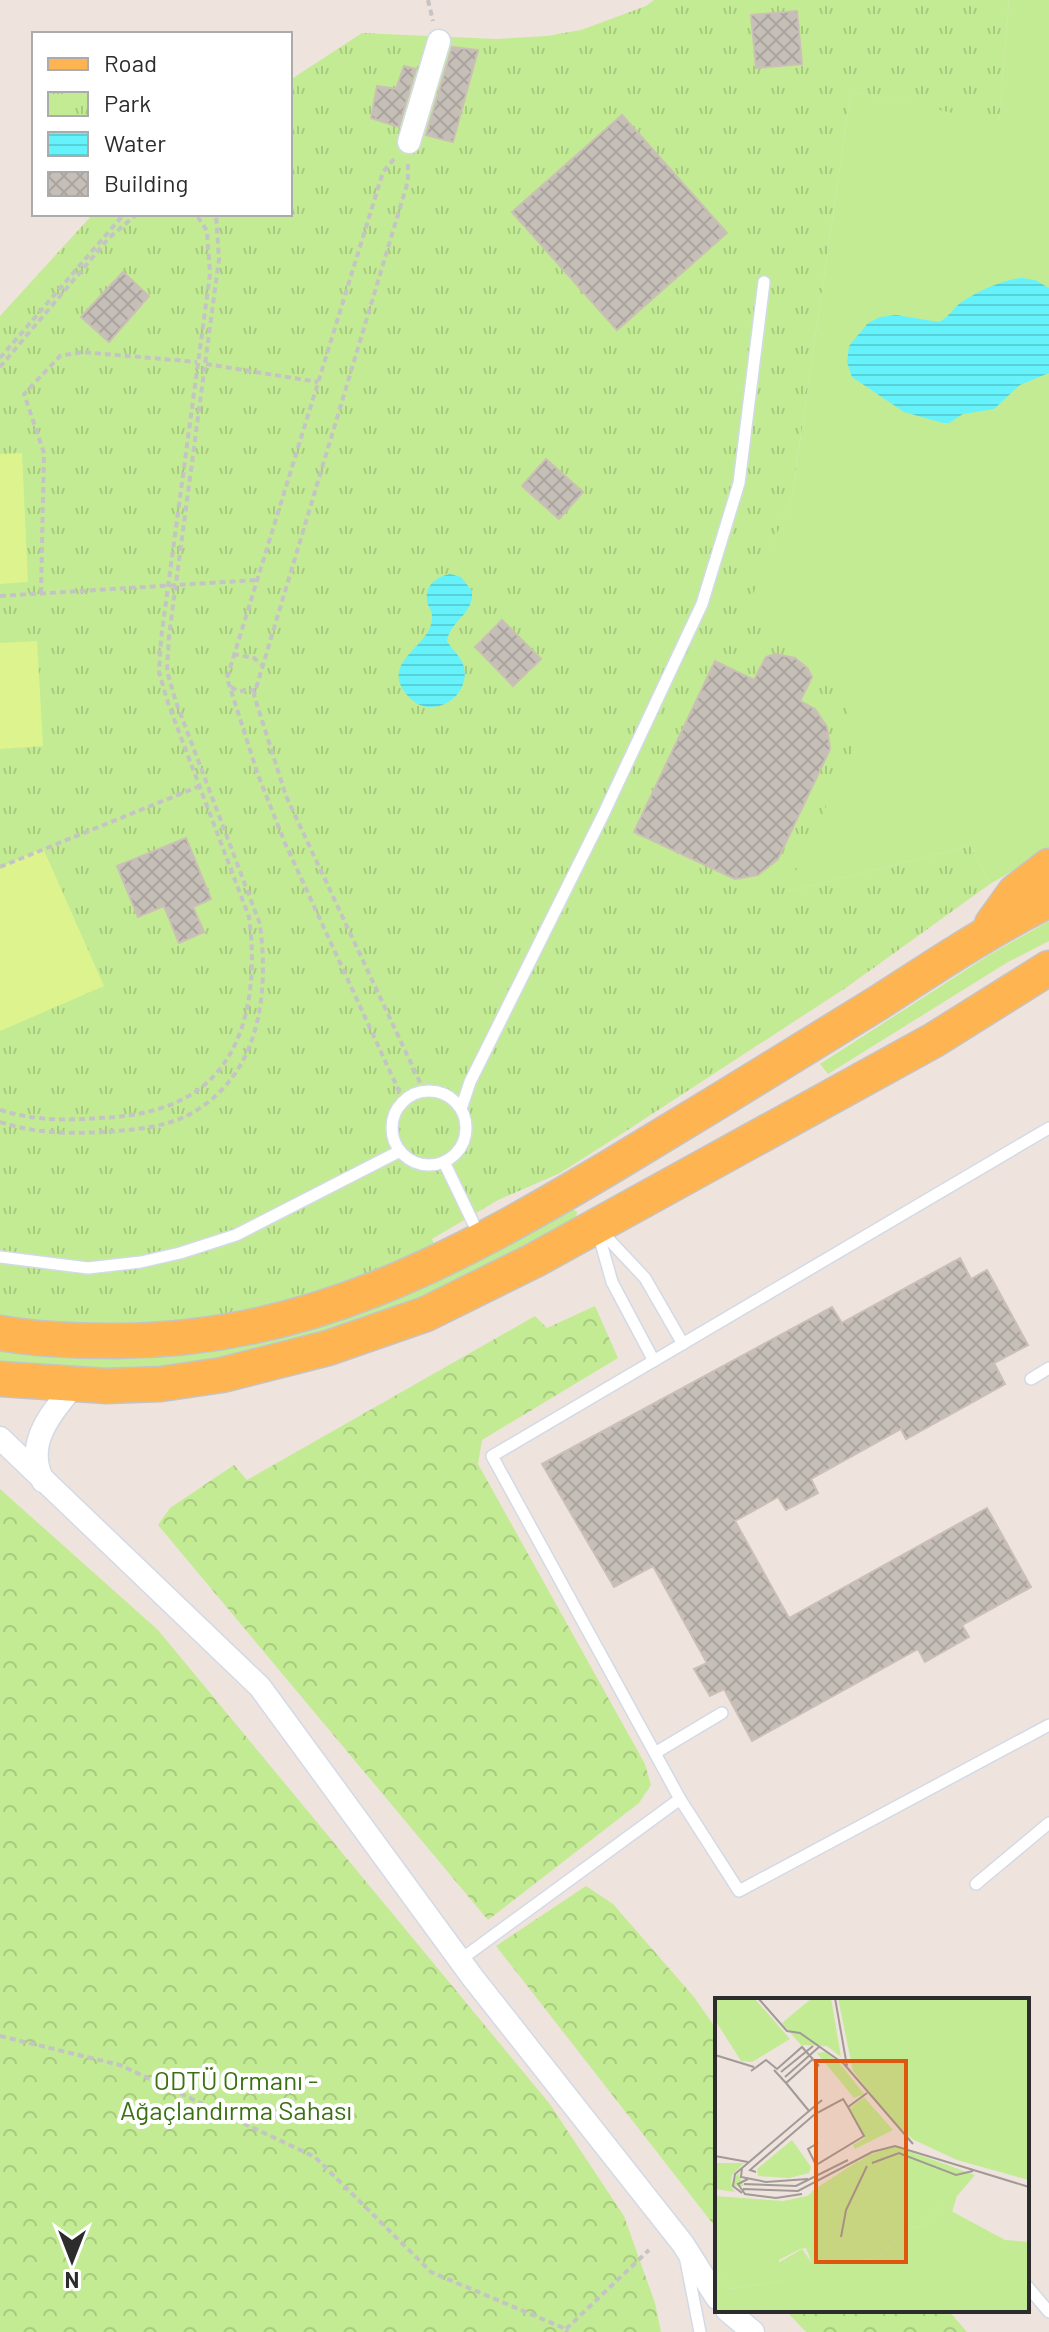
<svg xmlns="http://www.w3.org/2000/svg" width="1049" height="2332" viewBox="0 0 1049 2332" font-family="Barlow,sans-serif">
<defs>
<pattern id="forest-crowns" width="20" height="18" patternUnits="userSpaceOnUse" patternTransform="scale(2)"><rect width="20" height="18" fill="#c3eb94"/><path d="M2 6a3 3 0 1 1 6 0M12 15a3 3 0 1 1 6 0" fill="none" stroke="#a8ca80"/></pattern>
<pattern id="park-tufts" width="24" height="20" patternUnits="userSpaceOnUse" patternTransform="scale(2)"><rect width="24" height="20" fill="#c3eb94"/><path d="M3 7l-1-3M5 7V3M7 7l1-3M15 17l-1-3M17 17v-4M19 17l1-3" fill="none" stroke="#a8ca80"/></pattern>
<pattern id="water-rules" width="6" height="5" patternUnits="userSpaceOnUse" patternTransform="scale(2)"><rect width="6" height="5" fill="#65f2fb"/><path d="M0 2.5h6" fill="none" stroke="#58d0d7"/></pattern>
<pattern id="building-cross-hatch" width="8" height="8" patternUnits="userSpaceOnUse" patternTransform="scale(2)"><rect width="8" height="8" fill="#c6bfb8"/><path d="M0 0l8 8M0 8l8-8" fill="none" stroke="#aaa49e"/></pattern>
</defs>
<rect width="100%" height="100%" fill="#efe3dd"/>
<!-- grass -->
<g fill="#c3eb94">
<polygon points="1009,0 1049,0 1049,849 990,884 970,846 786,892 742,619 792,496 851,91 999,122"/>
<polygon points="1049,921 1049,941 1008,962 828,1074 820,1064 989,955"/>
<polygon points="569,1207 577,1212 576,1218 439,1291 280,1349 158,1372 0,1364 0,1345 55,1351"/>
</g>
<!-- forest -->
<g fill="url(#forest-crowns)">
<polygon points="595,1306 618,1358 482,1440 478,1464 645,1764 651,1785 639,1803 488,1920 158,1525 170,1508 234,1465 247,1480 535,1316 547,1328"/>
<polygon points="0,1489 158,1630 549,2103 624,2216 655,2303 661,2332 0,2332"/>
<polygon points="586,1886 613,1904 694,1997 717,2030 717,2229 496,1946"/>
<polygon points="785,2310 948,2310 967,2332 806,2332"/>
</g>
<!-- park -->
<polygon fill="url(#park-tufts)" points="654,0 1009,0 999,123 851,91 792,496 743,619 830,660 858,739 786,892 970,846 990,884 847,987 626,1131 560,1173 498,1200 432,1239 440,1262 273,1323 0,1333 0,316 93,214 290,214 290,80 362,33 495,39 547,36 581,30 646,6"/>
<!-- pitch -->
<g fill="#ddf38e">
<polygon points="22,453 28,582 0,584 0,454"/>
<polygon points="37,641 43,746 0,749 0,643"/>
<polygon points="43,848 104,986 0,1031 0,867"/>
</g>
<!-- water -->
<g fill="url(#water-rules)">
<path d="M 1022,278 L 1035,280 L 1049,288 L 1049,373 L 1020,385 L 994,409 L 963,414 L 949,423 L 943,423 L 904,412 L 852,377 L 847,362 L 849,346 L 868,323 L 880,317 L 896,315 L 939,322 C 949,317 954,307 963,301 C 981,290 1001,280 1022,278 Z"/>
<path d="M 450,574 L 461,577 L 472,591 C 474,615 451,619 447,641 C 452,650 461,656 464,667 C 471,698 430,722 408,696 C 377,660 434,647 432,616 C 432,612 430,609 428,605 C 423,588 434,577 450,574 Z"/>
</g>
<!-- building -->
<g fill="url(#building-cross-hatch)" stroke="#cbbfb6" stroke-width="2">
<polygon points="797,11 802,64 756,68 751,15"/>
<polygon points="452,47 478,50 453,142 426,135"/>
<polygon points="404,66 416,69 399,127 371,118 377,86 396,89"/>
<polygon points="622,115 727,233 617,330 512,212"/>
<polygon points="123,272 149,296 109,342 81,317"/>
<polygon points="546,459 583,492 559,519 522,486"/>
<polygon points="502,620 541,659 513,686 475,647"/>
<polygon points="775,654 795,658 807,668 812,677 800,701 815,709 827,727 830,749 778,859 758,875 735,879 634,832 715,661 754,680 766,657"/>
<polygon points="186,838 211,899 193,907 204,932 179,943 164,906 138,917 117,866"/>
<polygon points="960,1258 971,1279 987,1270 1028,1345 994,1363 1005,1384 906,1439 901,1429 811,1479 818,1493 786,1510 778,1497 735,1521 789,1618 987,1508 1031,1587 962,1625 969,1637 925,1662 918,1649 752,1741 724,1689 710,1696 694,1669 707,1663 653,1566 614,1587 542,1464 832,1307 842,1323"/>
</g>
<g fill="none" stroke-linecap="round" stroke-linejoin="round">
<defs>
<g id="lane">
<circle cx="429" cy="1128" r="37"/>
<polyline points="461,1109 470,1082 603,815 702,604 739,483 764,282"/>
<polyline points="444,1162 480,1237"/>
<polyline points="598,1228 645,1278 683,1344"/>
<polyline points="597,1229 612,1282 654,1361"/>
<polyline points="0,1257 88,1268 141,1262 180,1253 236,1235 400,1151"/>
<polyline points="1031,1379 1049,1368"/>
<polyline points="655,1753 722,1713"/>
<polyline points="680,1799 492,1456 1049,1128"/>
<polyline points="976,1884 1049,1823"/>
<polyline points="460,1960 680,1799 739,1891 1049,1725"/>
<polyline points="686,2261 700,2332"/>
<polyline points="1027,2286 1049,2312"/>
</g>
<g id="street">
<polyline points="409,142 439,41"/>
<polyline points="0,1438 260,1687 473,1978 683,2244 717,2298"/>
<path d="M 43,1481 C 24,1443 51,1414 74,1385"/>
<polyline points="727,2310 753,2332"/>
</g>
<g id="primary">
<polyline points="992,924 1015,892 1049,866"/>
<path d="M 0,1333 C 37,1340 77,1341 115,1341 C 307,1341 454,1260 615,1164 C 703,1111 791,1057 878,1003 C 934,967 989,930 1049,900"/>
<polyline points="0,1379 106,1386 161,1384 222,1375 328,1348 426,1314 535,1260 934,1040 1049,968"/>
</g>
</defs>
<!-- lane casing -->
<use href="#lane" stroke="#d2dae6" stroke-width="14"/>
<!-- street casing -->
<use href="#street" stroke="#d2dae6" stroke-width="25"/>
<!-- primary casing -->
<use href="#primary" stroke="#c4c4c4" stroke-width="37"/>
<!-- path -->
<g stroke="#c4c4c4" stroke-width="4" stroke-dasharray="6 4" stroke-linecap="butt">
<polyline points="428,0 433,21"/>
<polyline points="394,159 383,172 227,678 258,775 285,843 404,1102"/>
<polyline points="408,164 408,181 254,695 286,796 424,1091"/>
<polyline points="0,358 124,214"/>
<polyline points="206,364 318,382"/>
<polyline points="0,367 109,238 137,214"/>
<polyline points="41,593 44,453 24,394 60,356 82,352 197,362"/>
<polyline points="0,596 256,580"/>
<polyline points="233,654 254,658 262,665"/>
<polyline points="231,687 238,691 255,690"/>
<polyline points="0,867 200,786"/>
<path d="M 0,1110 C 32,1120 64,1121 98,1118 C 126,1117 155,1113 181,1100 C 249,1067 258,983 249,917 L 168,703 L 159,672 L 161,639 L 210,274 L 207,231 L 196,214"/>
<path d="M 0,1122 C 34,1133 67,1134 103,1132 C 132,1130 165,1128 192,1113 C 260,1074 269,995 260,924 L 176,702 L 167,671 L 169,636 L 219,259 L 216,214"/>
<polyline points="0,2036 120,2065 315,2157 431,2272 566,2329 567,2332"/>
<polyline points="566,2329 649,2250"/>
</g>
<!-- lane -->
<use href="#lane" stroke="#fff" stroke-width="11"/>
<!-- street -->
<use href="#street" stroke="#fff" stroke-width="22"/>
<!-- primary -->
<use href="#primary" stroke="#ffb452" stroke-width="34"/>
</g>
<g text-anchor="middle" stroke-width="8" stroke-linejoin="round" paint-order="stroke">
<!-- park labels -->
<g font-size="26" fill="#3a7213" stroke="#fff">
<text x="236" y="2090">ODTÜ Ormanı -<tspan x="236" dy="30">Ağaçlandırma Sahası</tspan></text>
</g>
</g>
<!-- overview -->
<g transform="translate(715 1998)">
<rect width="314" height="314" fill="#efe3dd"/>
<path d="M 0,159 L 1,165 L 29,165 L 17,177 L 16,186 L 23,175 L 29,188 L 99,185 L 16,188 L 20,194 L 0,191 ZM 124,187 L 128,210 L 118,256 L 104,266 L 97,265 L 91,250 L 85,251 L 64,262 L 66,283 L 16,291 L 0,272 L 0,198 L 68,203 L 92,198 L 106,188 Z" fill="#c3eb94"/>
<path d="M 97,0 L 116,0 L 126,59 L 112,48 L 86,47 L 67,25 ZM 123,0 L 314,0 L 314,182 L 242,162 L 199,142 L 178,124 L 138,73 ZM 111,54 L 126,67 L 149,96 L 139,100 L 102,55 ZM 149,99 L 178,132 L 140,151 L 138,147 L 150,140 L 135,110 ZM 143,163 L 136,263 L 160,261 L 197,230 L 210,227 L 227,208 L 290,242 L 314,244 L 314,314 L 0,314 L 0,272 L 16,291 L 66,283 L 58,268 L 87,251 L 97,265 L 104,266 L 105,253 L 118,255 L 128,210 L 124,187 L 108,191 L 110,219 L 92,235 L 52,240 L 46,250 L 30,257 L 33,247 L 28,244 L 9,256 L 4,253 L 0,231 L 9,226 L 9,215 L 16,214 L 15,207 L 8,210 L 7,200 L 34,203 L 35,220 L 43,223 L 79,212 L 89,217 L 97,193 Z" fill="#c3eb94"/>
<path d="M 77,142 L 96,169 L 94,175 L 74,180 L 43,178 L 42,171 ZM 180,148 L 260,177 L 242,198 L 237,214 L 227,208 L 210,227 L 197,230 L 160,261 L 104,266 L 105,253 L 118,255 L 127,211 L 118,200 L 123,187 L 106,188 L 154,157 Z" fill="#c3eb94"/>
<path d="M 0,0 L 39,0 L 75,41 L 37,64 L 26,63 L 0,22 Z" fill="#c3eb94"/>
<path fill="none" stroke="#a19a96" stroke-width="2" d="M 43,0 L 72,33 L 85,35 L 129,66 L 198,146M 120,0 L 132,68M 0,57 L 39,69M 59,72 L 71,85 L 98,61M 36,73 L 51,62 L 62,71 L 87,49 L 104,68M 66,74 L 98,48M 70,79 L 104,49M 71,85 L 94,113M 103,145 L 93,151 L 101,167 L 149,138 L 133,109M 0,158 L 33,164M 157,165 L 184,155 L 241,177 L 258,173M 27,170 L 26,179 L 51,184 L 93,181M 41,174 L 35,172 L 100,116 L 128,101 L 133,109 L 152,95M 33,181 L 23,186 L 30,196 L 61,200 L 87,196M 29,186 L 81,188 L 133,162M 28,191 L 83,193 L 157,154 L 180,148 L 314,189M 27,195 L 18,188 L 20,176 L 107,102M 126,239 L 131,212 L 152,168"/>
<path fill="#df570e" fill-opacity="0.15" stroke="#df570e" stroke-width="4" d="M 101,63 L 191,63 L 191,264 L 101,264 Z"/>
<rect width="314" height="314" fill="none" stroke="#2c2c2c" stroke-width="4"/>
</g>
<!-- legend -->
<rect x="32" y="32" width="260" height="184" fill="#ffffff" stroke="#ababab" stroke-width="2"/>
<rect x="48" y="58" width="40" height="12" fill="#ffb452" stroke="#ababab" stroke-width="2"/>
<text x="104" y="72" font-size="24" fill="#2c2c2c">Road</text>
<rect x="48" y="92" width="40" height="24" fill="url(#park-tufts)" stroke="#ababab" stroke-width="2"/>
<text x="104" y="112" font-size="24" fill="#2c2c2c">Park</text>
<rect x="48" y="132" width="40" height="24" fill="url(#water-rules)" stroke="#ababab" stroke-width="2"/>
<text x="104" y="152" font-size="24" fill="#2c2c2c">Water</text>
<rect x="48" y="172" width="40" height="24" fill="url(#building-cross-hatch)" stroke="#ababab" stroke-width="2"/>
<text x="104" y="192" font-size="24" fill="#2c2c2c">Building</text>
<!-- north arrow -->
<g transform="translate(72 2260) rotate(180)" stroke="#ffffff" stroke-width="6" paint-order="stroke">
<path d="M0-6L14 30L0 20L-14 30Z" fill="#2c2c2c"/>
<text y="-12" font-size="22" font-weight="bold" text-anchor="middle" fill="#2c2c2c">N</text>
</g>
</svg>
